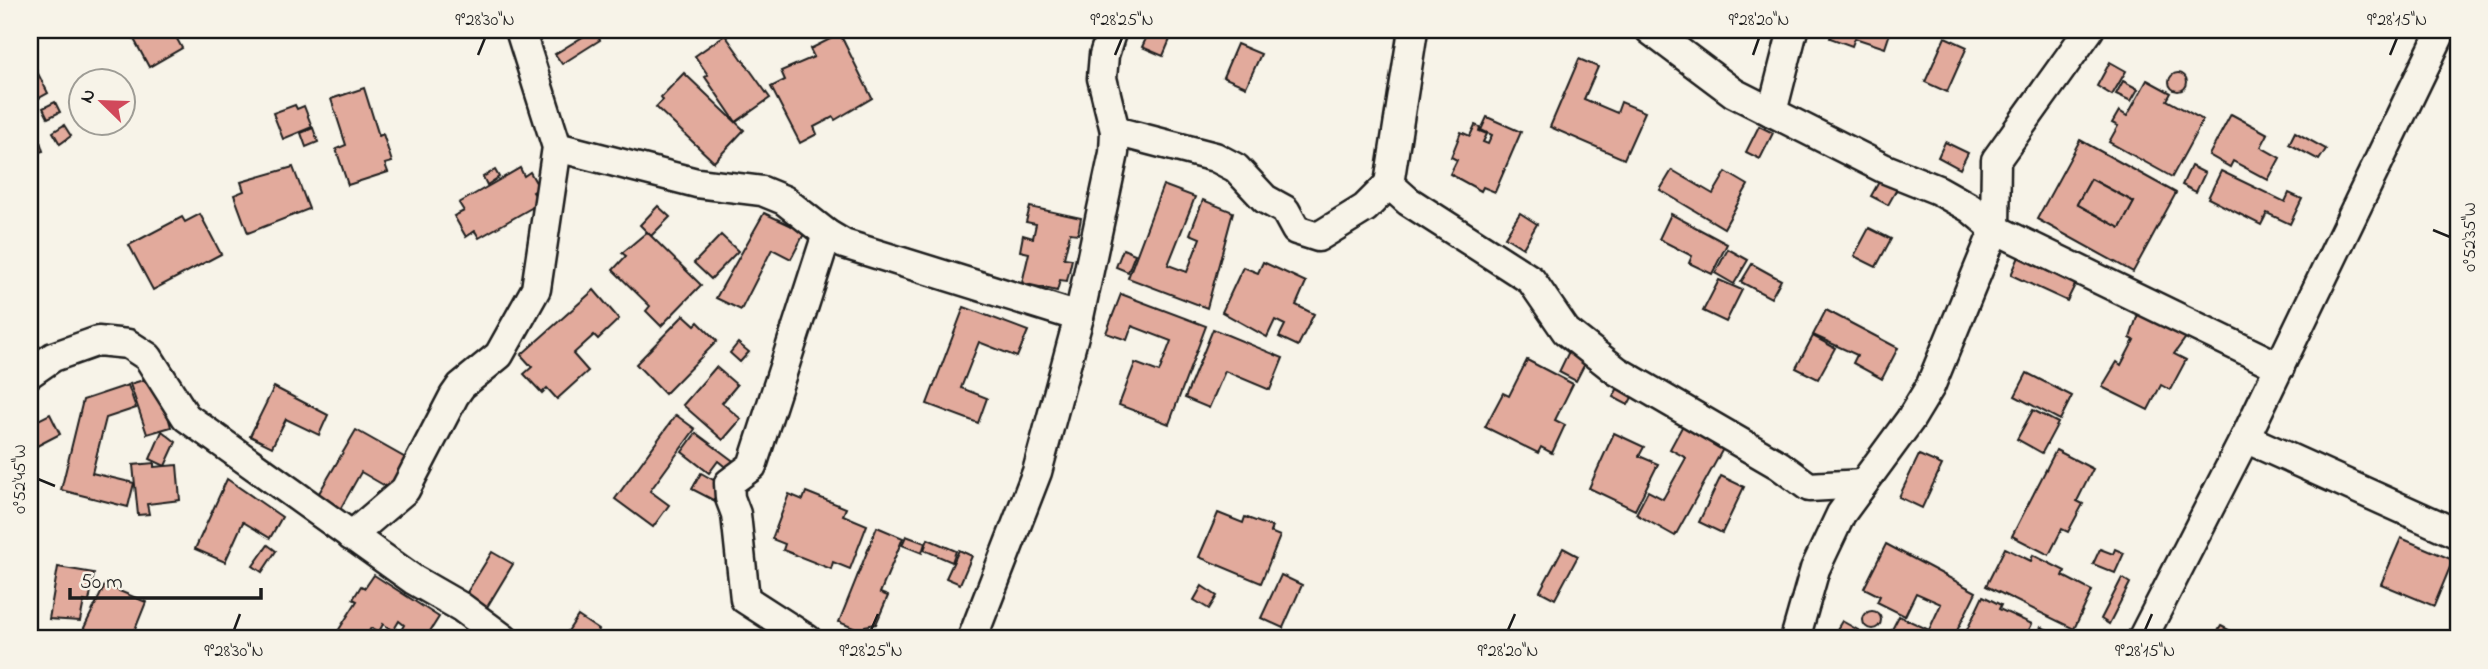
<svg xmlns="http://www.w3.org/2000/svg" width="2488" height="669" viewBox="0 0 2488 669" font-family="'Indie Flower',sans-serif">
<rect width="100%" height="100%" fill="#f7f3e8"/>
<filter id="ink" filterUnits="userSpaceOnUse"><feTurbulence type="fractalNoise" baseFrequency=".0143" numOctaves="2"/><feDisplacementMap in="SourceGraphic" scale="14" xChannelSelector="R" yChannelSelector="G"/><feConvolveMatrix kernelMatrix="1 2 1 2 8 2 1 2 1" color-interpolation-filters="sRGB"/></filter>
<g filter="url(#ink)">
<!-- building -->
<g fill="#e2aa9c" stroke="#1c1c1c" stroke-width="2" fill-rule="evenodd">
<polygon points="129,30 172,30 182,48 149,67"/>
<polygon points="594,30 600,40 562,64 555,54"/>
<polygon points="1150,30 1174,30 1163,56 1142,47"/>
<polygon points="1833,30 1891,30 1885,48 1855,38 1852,46 1830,38"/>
<polygon points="840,34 872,98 835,120 833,117 814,127 817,134 800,143 771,87 785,80 781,71 814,57 810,49"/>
<polygon points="725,35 770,98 736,122 705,77 708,75 695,56"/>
<polygon points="1945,37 1967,47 1947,92 1925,82"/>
<polygon points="1237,44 1261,54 1246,87 1223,77"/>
<polygon points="30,58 48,93 30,103"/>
<polygon points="1579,59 1598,67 1584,99 1617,113 1621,102 1645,112 1624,159 1550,127"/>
<polygon points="2110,62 2126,71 2112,95 2097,86"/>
<circle cx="2178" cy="82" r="9"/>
<polygon points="684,73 744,130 714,162 656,107 663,100 661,97"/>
<polygon points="2147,80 2171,93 2167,100 2203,120 2172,177 2109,142 2118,126 2112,123 2119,111 2127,116"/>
<polygon points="2123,81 2138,89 2131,101 2116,94"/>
<polygon points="364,88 379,136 383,134 392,162 385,164 388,172 348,185 336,149 346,145 331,99"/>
<polygon points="55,102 60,112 48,118 43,108"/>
<polygon points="295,105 297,109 304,106 312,127 283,139 273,113"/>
<polygon points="2231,114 2268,134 2261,147 2280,158 2268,180 2233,161 2230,167 2209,155"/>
<polygon points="1487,117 1521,132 1495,192 1483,187 1481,191 1450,174 1457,160 1451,157 1461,132 1470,136 1475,125 1480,127 1479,131 1487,134 1483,142 1488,144 1492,135 1481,130"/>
<polygon points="64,125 71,136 60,144 53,132"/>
<polygon points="1759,126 1773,133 1760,159 1746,152"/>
<polygon points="313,128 318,142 306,147 301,133"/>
<polygon points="2295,132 2326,149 2319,160 2289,144"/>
<polygon points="39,138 43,151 31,154 30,141"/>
<path d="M 2080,140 L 2176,193 L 2133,272 L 2037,219 ZM 2091,179 L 2134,202 L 2120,228 L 2077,204 Z"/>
<polygon points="1945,142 1968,153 1960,169 1938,157"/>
<polygon points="2191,166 2205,173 2196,192 2182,185"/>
<polygon points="293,167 309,209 248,233 234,195 244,191 241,182"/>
<polygon points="520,168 524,176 530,172 539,188 533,192 540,203 479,238 475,231 466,237 454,216 464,211 459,203"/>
<polygon points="495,170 499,177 487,185 483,177"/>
<polygon points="1672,170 1713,194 1726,172 1748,185 1724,228 1660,190"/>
<polygon points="2221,171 2285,202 2289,193 2302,199 2290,224 2267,213 2261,225 2208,198"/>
<polygon points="2091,179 2134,202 2120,228 2077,204"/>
<polygon points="1880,180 1897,189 1888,205 1871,196"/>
<polygon points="1163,185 1195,197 1168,265 1187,272 1200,238 1190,234 1203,200 1233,212 1207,308 1128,278"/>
<polygon points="658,206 670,217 651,236 640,225"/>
<polygon points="1030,207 1081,218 1078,234 1070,233 1064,258 1072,259 1067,281 1060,280 1057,291 1022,283 1029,253 1020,251 1023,235 1033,238 1036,224 1026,222"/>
<polygon points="764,213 805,232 791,259 772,249 741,310 716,298"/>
<polygon points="1520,213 1537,224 1523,248 1505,237"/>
<polygon points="200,214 221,254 153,290 129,245 182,217 185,222"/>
<polygon points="1671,214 1727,244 1712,274 1689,263 1692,256 1659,239"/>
<polygon points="1869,228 1891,239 1876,267 1854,256"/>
<polygon points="647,232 701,285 661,326 646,311 650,306 613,270 626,256 622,253"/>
<polygon points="721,235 738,251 711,279 694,263"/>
<polygon points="1123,249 1135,254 1128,272 1116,267"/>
<polygon points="1728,249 1748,260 1734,284 1715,273"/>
<polygon points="2021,252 2078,279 2067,301 2011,275"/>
<polygon points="1263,262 1306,282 1296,305 1314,314 1298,346 1279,337 1285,325 1275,320 1267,337 1222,312 1243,267 1258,273"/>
<polygon points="1752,264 1781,280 1771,298 1741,282"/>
<polygon points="1719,280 1742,290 1726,322 1703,311"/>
<polygon points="594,290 619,319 598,339 594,335 573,354 588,371 557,399 547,388 542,393 524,374 532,367 521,355"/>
<polygon points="1121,294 1206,326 1169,424 1119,405 1135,363 1159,372 1171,341 1132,326 1127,340 1106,333"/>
<polygon points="964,307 1028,331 1017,357 979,342 961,388 987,398 978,423 927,404"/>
<polygon points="1826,310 1898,348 1882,379 1853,363 1857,355 1813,335"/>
<polygon points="2139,311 2187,336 2174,354 2186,360 2170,390 2161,385 2148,410 2102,387 2117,362 2121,365 2134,340 2130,338"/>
<polygon points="684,315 695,325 698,322 717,341 665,394 636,364"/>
<polygon points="1213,329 1283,358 1270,390 1225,371 1209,408 1185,398"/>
<polygon points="1813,336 1835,348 1818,379 1796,368"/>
<polygon points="738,343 749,352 740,362 730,353"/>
<polygon points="1572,345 1590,354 1576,381 1559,372"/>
<polygon points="1527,360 1573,384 1555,420 1565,425 1552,453 1541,447 1538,453 1485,427 1503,393 1509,396"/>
<polygon points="716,367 737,385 722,403 741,419 723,440 683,405"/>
<polygon points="2027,373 2072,396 2060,420 2015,396"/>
<polygon points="157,376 171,427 147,434 130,384"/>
<polygon points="1622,380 1637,388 1628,405 1613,397"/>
<polygon points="128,385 136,408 106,418 92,473 134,483 128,507 61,490 83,400"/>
<polygon points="274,387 328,415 319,435 286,419 272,447 250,436"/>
<polygon points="2033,410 2058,423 2042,453 2017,439"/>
<polygon points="50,414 60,434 33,448 30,441 30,424"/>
<polygon points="676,415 695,429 650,491 669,505 653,527 615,499"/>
<polygon points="1683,425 1724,447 1675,536 1636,514 1648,491 1663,499 1686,458 1670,449"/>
<polygon points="356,430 416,464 399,494 361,472 338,513 315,500"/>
<polygon points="162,431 176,442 165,466 150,459"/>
<polygon points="696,433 736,463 730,471 718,461 709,473 682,452"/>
<polygon points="1614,433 1644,447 1639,456 1658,464 1635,510 1589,488"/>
<polygon points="2056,450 2093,469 2077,501 2083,504 2068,532 2062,529 2049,555 2012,536"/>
<polygon points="1919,455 1942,465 1922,508 1899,497"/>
<polygon points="154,463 154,467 177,465 180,500 147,504 149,514 138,515 133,465"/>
<polygon points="701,473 717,482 714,486 721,490 715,501 692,489"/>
<polygon points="1721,476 1744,487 1722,533 1699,522"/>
<polygon points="227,479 282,517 270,538 243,522 225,562 195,549"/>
<polygon points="806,492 846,508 843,515 867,525 850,569 833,562 831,569 783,550 785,544 772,539 789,494 803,500"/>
<polygon points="1218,513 1243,523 1245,517 1272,527 1270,532 1280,536 1261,583 1199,557"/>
<polygon points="877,527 903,538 880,593 888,596 876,624 865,626 863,632 839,622"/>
<polygon points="906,536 925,543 922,553 902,545"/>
<polygon points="2401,538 2453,560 2434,606 2381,584"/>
<polygon points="928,539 956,551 952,562 924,550"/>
<polygon points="1886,544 1976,592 1953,639 1887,639 1899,616 1929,630 1941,604 1916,593 1905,616 1877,602 1880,596 1864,588"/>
<polygon points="268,545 276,551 262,572 253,566"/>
<polygon points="1563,548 1578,556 1555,599 1540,591"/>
<polygon points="2005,548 2031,561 2033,555 2065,571 2063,576 2092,591 2074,629 1986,586"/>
<polygon points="2100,549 2113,554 2115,549 2124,553 2115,573 2093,564"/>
<polygon points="959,550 972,556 960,584 946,578"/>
<polygon points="492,552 513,564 484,612 463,599"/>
<polygon points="58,567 94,573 89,602 84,601 80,621 49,619"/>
<polygon points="374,575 439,617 425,639 407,639 399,634 404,625 399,621 393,631 383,624 379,632 371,628 364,639 333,639 357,601 353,599 361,586 365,588"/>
<polygon points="1281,575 1302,585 1283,628 1261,618"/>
<polygon points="2122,578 2130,583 2109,624 2101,619"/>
<polygon points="105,585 146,602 132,637 93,639 81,634"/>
<polygon points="1202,586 1217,596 1209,609 1194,600"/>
<polygon points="1983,596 2001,605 1999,609 2032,624 2026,636 2032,639 1980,639 1966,632"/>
<circle cx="1872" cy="620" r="9"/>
<polygon points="578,616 599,630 592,639 563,639"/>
<polygon points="1842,621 1874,639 1831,639"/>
<polygon points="2221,626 2246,639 2213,639"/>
<polygon points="2041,627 2068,639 2035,639"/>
</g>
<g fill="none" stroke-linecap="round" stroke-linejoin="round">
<defs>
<g id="minor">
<polyline points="1650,30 1734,93 1883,168 1938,190 1970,208 1995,229 2280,367"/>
<polyline points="1772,112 1793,30"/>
<polyline points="1115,131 1215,157 1236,168 1265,199 1285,210 1296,230 1318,237 1365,208 1389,184 1408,201 1531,280 1566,331 1617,371 1779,465 1809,487 1863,484"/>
<polyline points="557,147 697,183 762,191 784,200 827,234 844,244 1079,317"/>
<polyline points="1389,184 1413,30"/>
<polyline points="30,373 53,357 98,341 128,344 148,357 186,417 414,580 461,607 504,639"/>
<polyline points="2245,438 2458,534"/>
<polyline points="351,536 405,490 454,396 461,386 499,355 536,289 557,147 520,30"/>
<polyline points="807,639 745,599 736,514 730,498 729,483 752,466 827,234"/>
<polyline points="972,639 1037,472 1079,317 1114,153 1115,131 1102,78 1104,55 1112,30"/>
<polyline points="1795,639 1815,569 1841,514 1910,420 1930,387 1995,229 1996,160 2089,30"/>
<polyline points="2142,639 2245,438 2442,30"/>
</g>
</defs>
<!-- minor casing -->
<use href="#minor" stroke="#1c1c1c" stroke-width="33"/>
<!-- minor -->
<use href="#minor" stroke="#f7f3e8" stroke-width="28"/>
</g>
</g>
<!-- ticks -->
<path fill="none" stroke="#1c1c1c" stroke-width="2.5" d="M 478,55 L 485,38M 1115,55 L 1122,38M 1753,55 L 1759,38M 2390,55 L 2397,38M 2433,230 L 2450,237M 38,479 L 55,486M 234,630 L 240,614M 871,630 L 878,614M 1508,630 L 1515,614M 2145,630 L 2152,614"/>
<!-- margin -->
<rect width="2488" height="669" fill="none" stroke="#f7f3e8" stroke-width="77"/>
<!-- north arrow -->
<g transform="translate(102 102) rotate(293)"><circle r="33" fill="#f7f3e8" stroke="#9f9d96" stroke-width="2"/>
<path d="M0-5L12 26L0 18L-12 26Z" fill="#d1495b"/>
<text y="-10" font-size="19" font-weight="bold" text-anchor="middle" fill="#1c1c1c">N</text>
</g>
<!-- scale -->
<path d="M70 588v10h191v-10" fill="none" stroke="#1c1c1c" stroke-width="3.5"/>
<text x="80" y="588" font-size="21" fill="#1c1c1c" stroke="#f7f3e8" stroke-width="5" paint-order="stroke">50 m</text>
<rect x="38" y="38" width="2412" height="592" fill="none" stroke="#1c1c1c" stroke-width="2.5"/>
<g font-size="18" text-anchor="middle" fill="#1c1c1c">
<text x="485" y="25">9°28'30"N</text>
<text x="1122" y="25">9°28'25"N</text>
<text x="1759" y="25">9°28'20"N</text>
<text x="2397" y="25">9°28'15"N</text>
<text transform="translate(2469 237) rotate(-90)" y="6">0°52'35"W</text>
<text transform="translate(19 479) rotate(-90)" y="6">0°52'45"W</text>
<text x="234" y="656">9°28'30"N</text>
<text x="871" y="656">9°28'25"N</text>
<text x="1508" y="656">9°28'20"N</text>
<text x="2145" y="656">9°28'15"N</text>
</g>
</svg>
